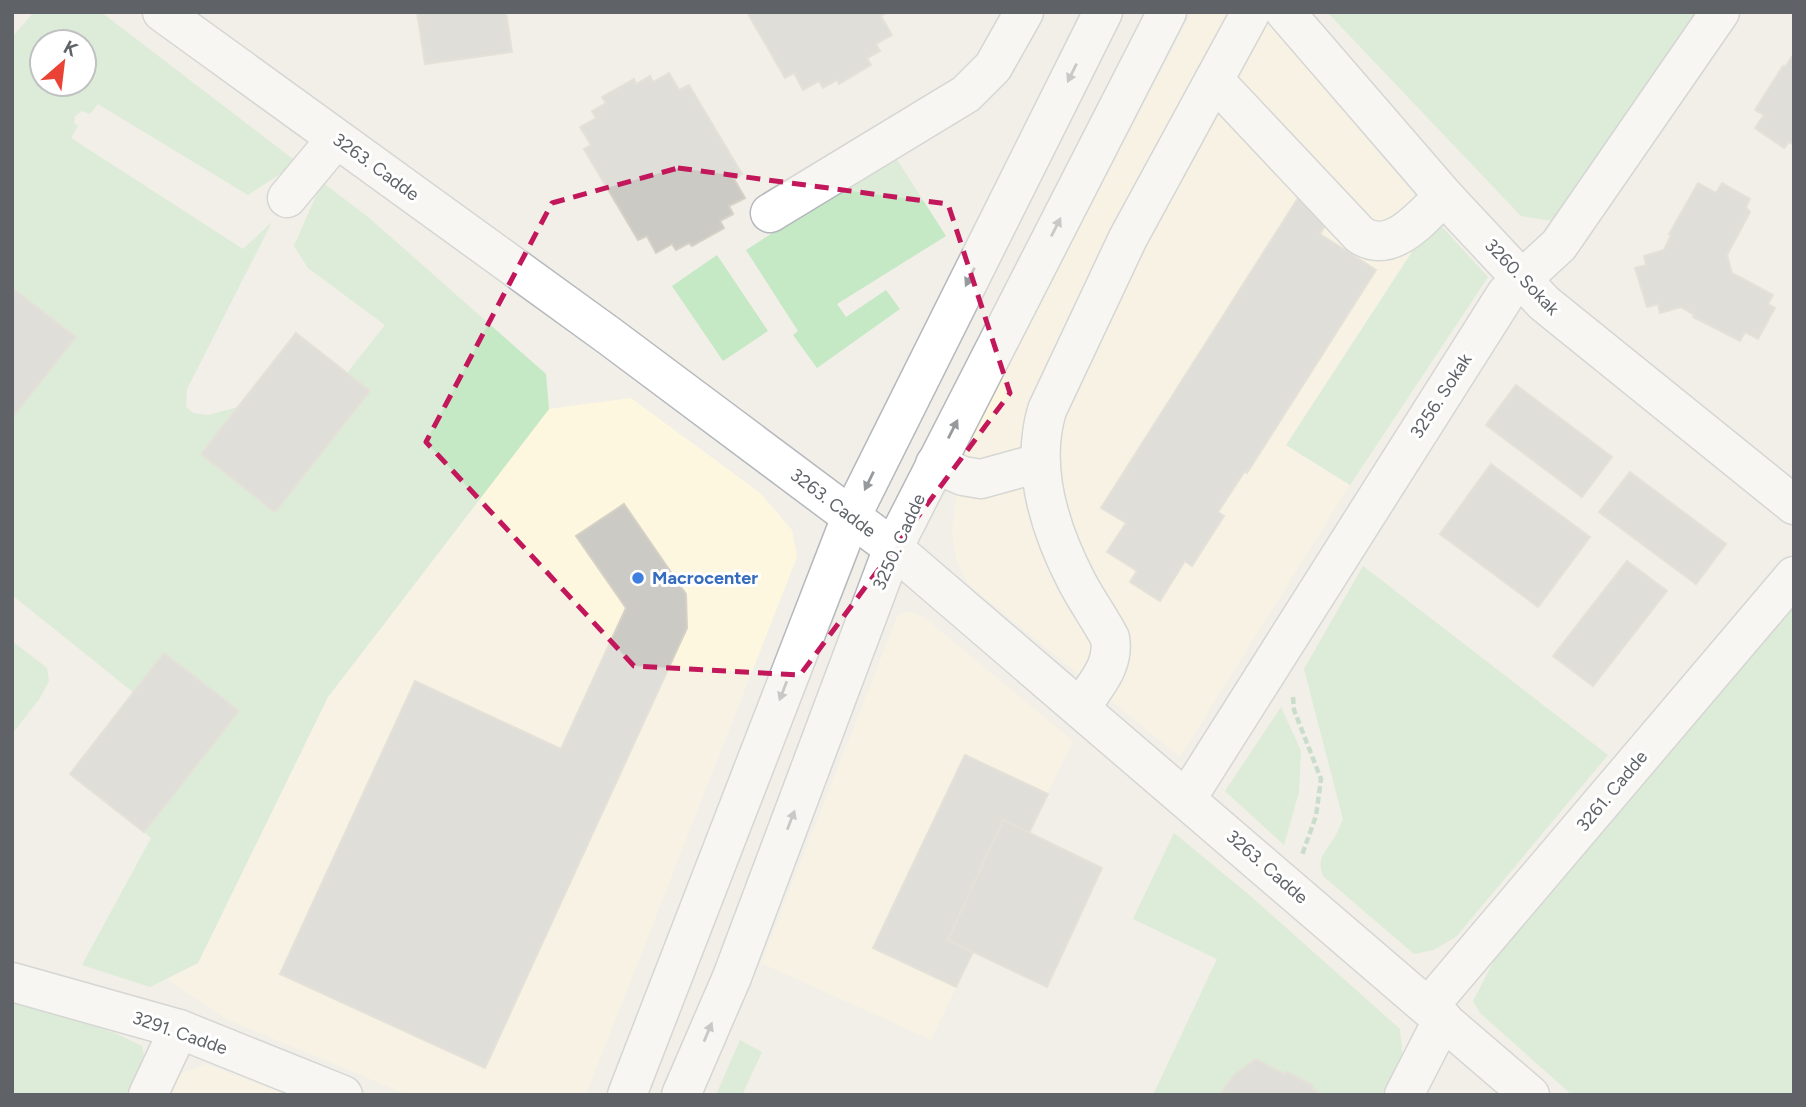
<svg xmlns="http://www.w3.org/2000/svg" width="1806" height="1107" viewBox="0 0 1806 1107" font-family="Figtree,sans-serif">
<rect width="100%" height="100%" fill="#f1efe8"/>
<!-- commercial -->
<g fill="#fef7e0">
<polygon points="1192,12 1259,12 1434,218 1287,446 1350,485 1180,757 969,585 957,562 952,531 962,452"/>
<polygon points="631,398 760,493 792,530 797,557 586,1095 408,1095 228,1020 167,979 198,963 328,697 549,409"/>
<polygon points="911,612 924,617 1073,741 1029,833 948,940 973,952 931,1040 761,963 897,617 904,613"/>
<polygon points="206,1064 288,1095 167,1095 176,1076"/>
</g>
<!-- green -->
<g fill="#c5e8c5" fill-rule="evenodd">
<path d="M 34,12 L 101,12 L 302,166 L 283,172 L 248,195 L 98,104 L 90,114 L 82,111 L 75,116 L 74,123 L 78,126 L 71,138 L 243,249 L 272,222 L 187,389 L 186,407 L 193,413 L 208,415 L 238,407 L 296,333 L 347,373 L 385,325 L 308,268 L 294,246 L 322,182 L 368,217 L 546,374 L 549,409 L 328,697 L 198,963 L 150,987 L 82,965 L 151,838 L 144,832 L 199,745 L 12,595 L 12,37 ZM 42,42 L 84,42 L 84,84 L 42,84 Z"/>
<polygon points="1327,12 1697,12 1552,221 1521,216"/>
<polygon points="894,155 946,236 837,304 846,317 886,290 900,309 817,368 793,335 798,331 746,250"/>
<polygon points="1434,218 1488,277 1350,485 1286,445"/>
<polygon points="717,255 768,331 723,361 672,286"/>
<path d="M 1363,566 L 1608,755 L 1456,937 L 1433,950 L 1414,954 L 1323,876 C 1317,860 1323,854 1333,840 C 1337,834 1340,826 1343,819 L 1304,669 Z"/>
<polygon points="1794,604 1794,1095 1572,1095 1480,1013 1473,1001 1499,951"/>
<polygon points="12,641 47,668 49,681 40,698 12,734"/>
<polygon points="1281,707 1301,751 1299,792 1284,845 1225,791"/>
<polygon points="1174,833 1248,894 1400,1029 1403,1061 1384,1095 1153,1095 1217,959 1133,919"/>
<polygon points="12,1000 115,1033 142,1046 145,1062 129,1095 12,1095"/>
<polygon points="740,1040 762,1052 743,1093 746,1095 716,1095"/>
</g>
<!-- building -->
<g fill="#cccac5" stroke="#d6d1c6" stroke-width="2">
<polygon points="417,12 506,12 512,52 425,64"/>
<polygon points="747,12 888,12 881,16 892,35 876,44 880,51 867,58 871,65 839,84 837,80 823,88 819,81 803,90 794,73 785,78"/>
<polygon points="1793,55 1794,145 1789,142 1784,148 1755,128 1764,115 1755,110 1783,66 1785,67"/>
<polygon points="669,73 679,90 689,85 742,174 734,179 745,198 729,206 733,214 720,221 724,228 692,246 689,243 676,250 672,244 656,253 647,236 638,240 584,149 591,145 580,127 596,118 592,111 606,103 602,97 634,79 636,84 650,76 653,82"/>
<polygon points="1698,183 1716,193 1722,183 1750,199 1746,207 1750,212 1727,255 1732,273 1773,295 1768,304 1775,308 1758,339 1745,332 1740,341 1693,317 1694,315 1681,307 1660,313 1658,304 1647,307 1635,268 1646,265 1644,256 1664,250 1671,235 1669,234"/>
<polygon points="1298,198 1330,218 1320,234 1376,270 1247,473 1245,471 1218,512 1224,516 1192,566 1185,561 1160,601 1130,582 1137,571 1107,552 1126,523 1101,508"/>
<polygon points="12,288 76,337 12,418"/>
<polygon points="296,333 370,391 275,512 201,454"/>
<polygon points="1516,385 1612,457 1582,497 1486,425"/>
<polygon points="1491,464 1590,537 1538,607 1440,534"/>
<polygon points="1630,472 1726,544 1696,584 1599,512"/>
<polygon points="624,504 686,594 687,628 485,1068 280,974 415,681 561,749 626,608 576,536"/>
<polygon points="1627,561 1667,591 1593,686 1553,656"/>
<polygon points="164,653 239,711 144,832 70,774"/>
<polygon points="965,755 1048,794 1029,833 1003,820 948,940 973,952 956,987 873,948"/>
<polygon points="1003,820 1102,868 1047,987 948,940"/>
<polygon points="1256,1059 1284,1074 1287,1072 1312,1085 1313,1089 1323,1095 1220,1095 1234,1075"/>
</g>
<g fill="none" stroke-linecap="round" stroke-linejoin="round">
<defs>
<g id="minor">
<polyline points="162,12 608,335 893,548 1530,1095"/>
<polyline points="1285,12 1444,196 1544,303 1794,505"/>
<path d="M 1214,80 L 1360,235 C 1393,256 1422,216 1444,196"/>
<polyline points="287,198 336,139"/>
<polyline points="770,213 966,94 993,67 1024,12"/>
<polyline points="935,464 963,476 981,479 1039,463"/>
<path d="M 1081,707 C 1095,685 1115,666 1110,638 C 1100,619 1087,601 1077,582 C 1050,530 1030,467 1047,410 L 1128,238 L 1251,12"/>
<polyline points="1187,798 1506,294 1559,245 1720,12"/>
<polyline points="12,982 179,1029 343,1095"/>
<polyline points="1429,1006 1794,576"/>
<polyline points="148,1095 179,1029"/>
<polyline points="627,1095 851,517 1103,12"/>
<polyline points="681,1095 732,977 893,548 1167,12"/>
<polyline points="1404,1095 1443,1019"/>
</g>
</defs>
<!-- minor casing -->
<use href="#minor" stroke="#b5b8bc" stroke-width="41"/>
<!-- path -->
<polyline stroke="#9cc7a9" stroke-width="4.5" stroke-dasharray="7 3.5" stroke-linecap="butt" points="1293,697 1294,710 1321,779 1316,816 1302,855"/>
<!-- minor -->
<use href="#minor" stroke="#fff" stroke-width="38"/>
</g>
<!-- one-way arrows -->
<defs><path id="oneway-solid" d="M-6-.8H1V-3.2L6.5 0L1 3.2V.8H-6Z" transform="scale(1.75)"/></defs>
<g fill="#979a9d">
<use href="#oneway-solid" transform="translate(1072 73) rotate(116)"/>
<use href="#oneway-solid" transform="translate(1056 227) rotate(-63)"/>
<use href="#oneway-solid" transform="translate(970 277) rotate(116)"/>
<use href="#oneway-solid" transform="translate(953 429) rotate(-63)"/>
<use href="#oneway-solid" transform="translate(869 481) rotate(116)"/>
<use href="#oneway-solid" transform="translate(783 691) rotate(111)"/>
<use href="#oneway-solid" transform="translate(791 820) rotate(-69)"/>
<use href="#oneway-solid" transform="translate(708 1032) rotate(-67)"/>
</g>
<!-- marked area -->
<path d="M0 0H1806V1107H0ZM 678,168 L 948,204 L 1010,393 L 800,675 L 634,666 L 426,442 L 552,203 Z" fill="#f1efe8" fill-opacity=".55" fill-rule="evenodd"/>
<path fill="none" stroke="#c2185b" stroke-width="5" stroke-dasharray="14 9" stroke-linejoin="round" d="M 678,168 L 948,204 L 1010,393 L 800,675 L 634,666 L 426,442 L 552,203 Z"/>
<!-- markers -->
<circle fill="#3f7fe0" stroke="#fff" stroke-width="2.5" cx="638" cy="578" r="7"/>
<g text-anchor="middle" stroke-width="6" stroke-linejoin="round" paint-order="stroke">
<!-- street labels -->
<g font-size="18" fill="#5f6368" stroke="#fff">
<text transform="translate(376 167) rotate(36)" y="6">3263. Cadde</text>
<text transform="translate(1522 277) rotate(46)" y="6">3260. Sokak</text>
<text transform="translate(1441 396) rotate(-57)" y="6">3256. Sokak</text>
<text transform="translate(833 503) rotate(37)" y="6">3263. Cadde</text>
<text transform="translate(899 542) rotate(-66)" y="6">3250. Cadde</text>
<text transform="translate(1612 791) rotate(-50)" y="6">3261. Cadde</text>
<text transform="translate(1267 867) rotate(41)" y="6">3263. Cadde</text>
<text transform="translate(180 1033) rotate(19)" y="6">3291. Cadde</text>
</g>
<!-- shop labels -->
<g font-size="18" font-weight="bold" fill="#366cbe" stroke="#fff" text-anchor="start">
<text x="652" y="584">Macrocenter</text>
</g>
</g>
<!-- border -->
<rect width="1806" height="1107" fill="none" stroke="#5f6368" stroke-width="28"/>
<!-- north arrow -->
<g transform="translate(63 63) rotate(28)"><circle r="33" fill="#ffffff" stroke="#bfc1c3" stroke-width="2"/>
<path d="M0-5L12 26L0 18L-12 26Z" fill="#ea4335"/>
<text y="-10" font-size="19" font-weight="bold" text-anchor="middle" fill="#5f6368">K</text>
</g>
</svg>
